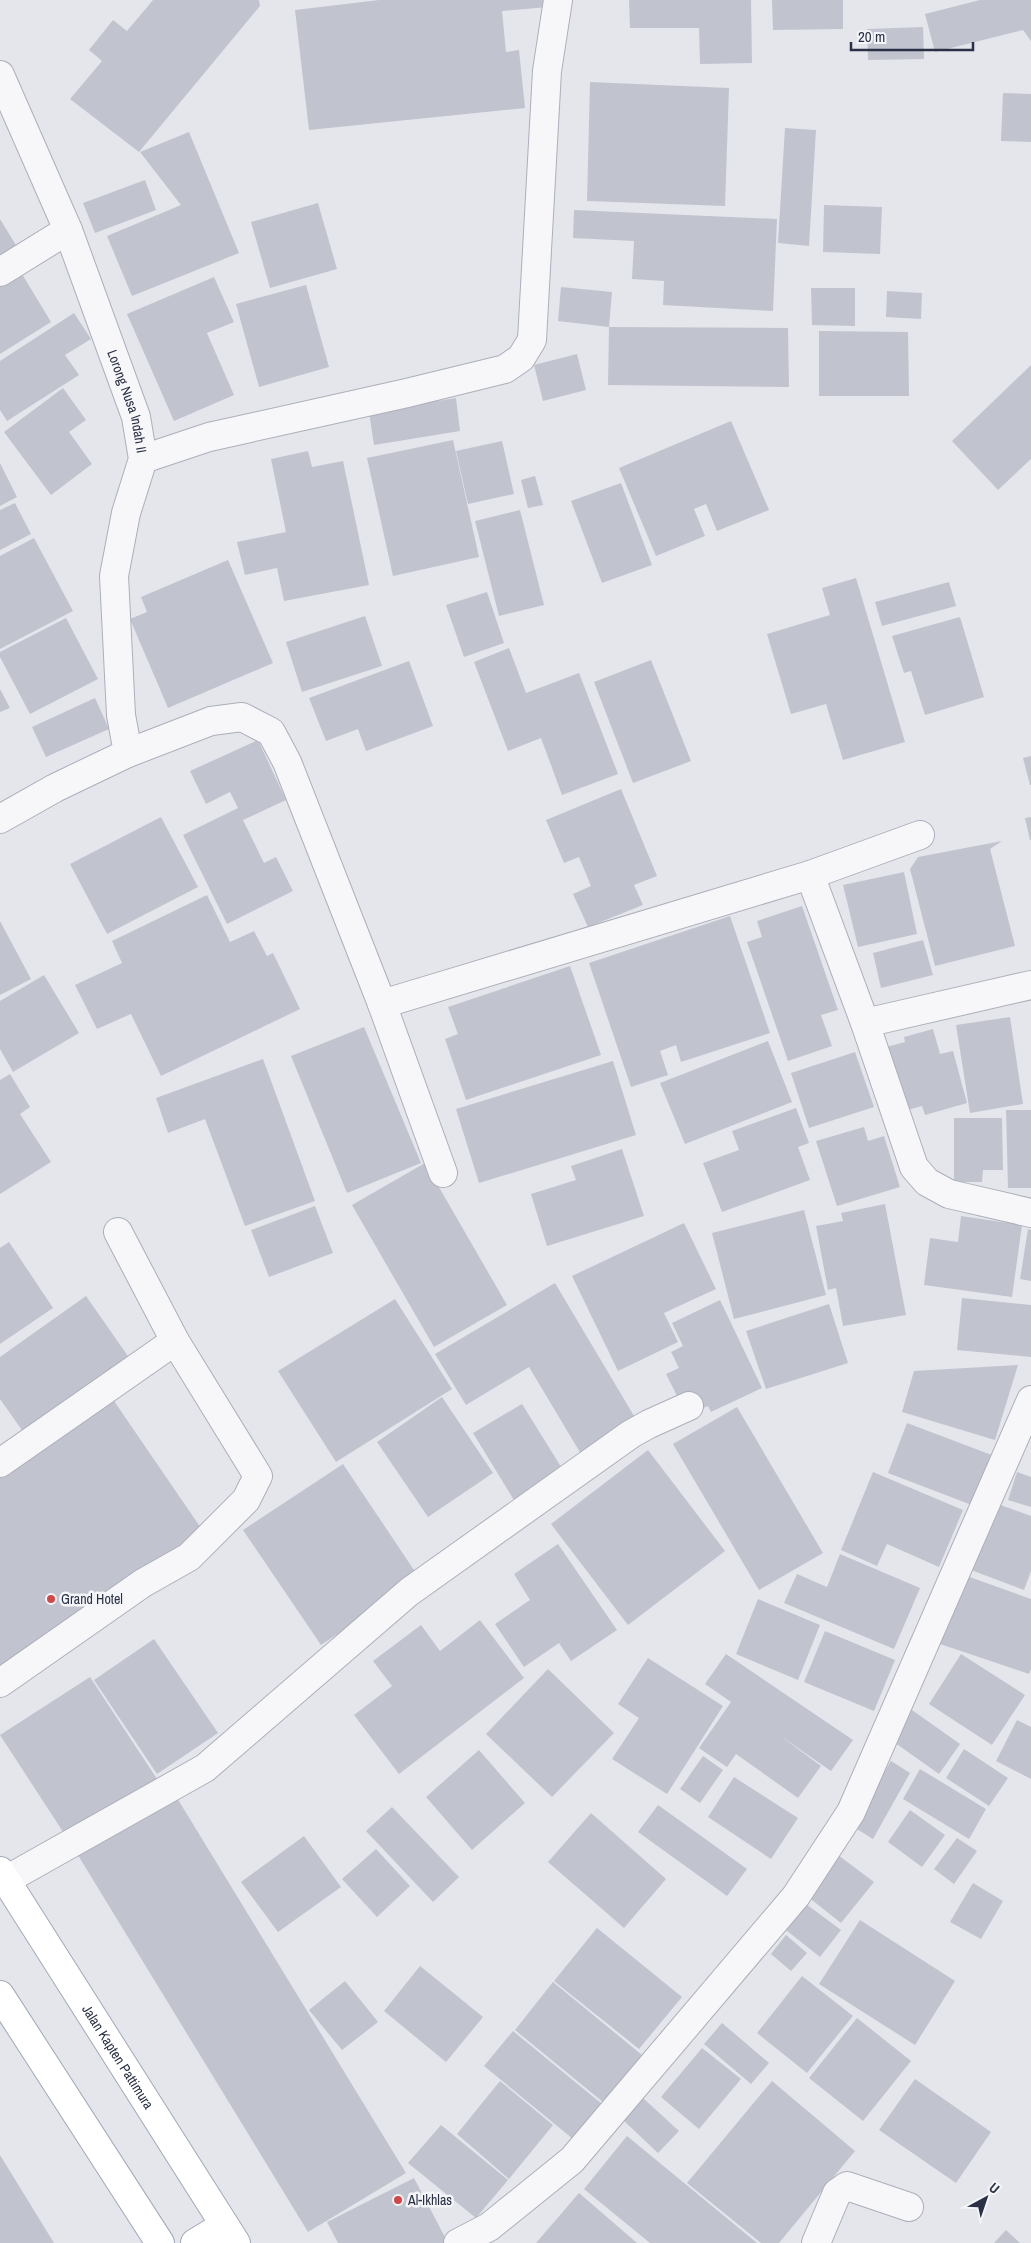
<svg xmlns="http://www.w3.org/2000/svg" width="1031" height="2243" viewBox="0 0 1031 2243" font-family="'Archivo Narrow',sans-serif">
<rect width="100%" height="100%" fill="#e4e6ec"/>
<!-- building -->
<g fill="#c1c4cf">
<polygon points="153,0 259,0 260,6 139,152 70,99 102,61 89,50 113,20 127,31"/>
<polygon points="379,0 548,0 548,7 502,11 506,52 519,50 525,108 309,130 295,10"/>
<polygon points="629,0 751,0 752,63 700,64 699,28 630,28"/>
<polygon points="772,0 843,0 843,29 773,30"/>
<polygon points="980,0 1031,0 1031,41 1023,30 935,52 925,14"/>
<polygon points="923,27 924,59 868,60 867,29"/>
<polygon points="590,82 729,88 725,206 587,201"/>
<polygon points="1003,93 1031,94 1031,142 1001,141"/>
<polygon points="785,128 816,130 809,246 778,243"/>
<polygon points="189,132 239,253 132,296 107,236 181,205 140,152"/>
<polygon points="145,180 156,210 95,233 83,203"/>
<polygon points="318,203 337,269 270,288 251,222"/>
<polygon points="824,205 882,207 880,254 823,252"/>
<polygon points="574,210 777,219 773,311 663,305 664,281 632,279 634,241 573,238"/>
<polygon points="0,219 22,255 0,268"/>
<polygon points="19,269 51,322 0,354 0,281"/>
<polygon points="214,277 234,322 207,333 234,395 174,421 127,314"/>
<polygon points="306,285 329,367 259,387 236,304"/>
<polygon points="561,287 612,292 609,327 558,321"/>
<polygon points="811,288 855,288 855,326 812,325"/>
<polygon points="887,291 922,293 921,319 886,317"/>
<polygon points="74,313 91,339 65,355 79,375 7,421 0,410 0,361"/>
<polygon points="609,327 788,328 789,387 608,385"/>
<polygon points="819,331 908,332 909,396 819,396"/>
<polygon points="577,354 586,390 543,401 534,365"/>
<polygon points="1031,365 1031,459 998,490 952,441"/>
<polygon points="63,388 86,420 69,432 92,464 51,495 4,432"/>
<polygon points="456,398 460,431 374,445 369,412"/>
<polygon points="731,421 769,510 717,531 706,504 694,509 705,536 656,556 619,468"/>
<polygon points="453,440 479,557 393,576 367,458"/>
<polygon points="502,441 514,494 468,504 456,451"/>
<polygon points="308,451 312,467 343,461 369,585 284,601 277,568 245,575 237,542 286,532 271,459"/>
<polygon points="0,463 17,497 0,506"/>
<polygon points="535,476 543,505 528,508 521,480"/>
<polygon points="621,483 652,565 602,583 571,501"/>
<polygon points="15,503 31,534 0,550 0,510"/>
<polygon points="520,510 544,605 499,616 475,521"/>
<polygon points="34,538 73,611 0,649 0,556"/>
<polygon points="228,560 273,663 168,708 130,619 147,612 141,597"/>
<polygon points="856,578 905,742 843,760 826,704 791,714 767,634 830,615 822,588"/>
<polygon points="949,582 956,606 882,626 875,602"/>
<polygon points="487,592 504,643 464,657 446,605"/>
<polygon points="365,616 382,666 302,692 286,642"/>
<polygon points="960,617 984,697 925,715 911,671 904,673 892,636"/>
<polygon points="66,618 98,679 30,714 0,657 0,652"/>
<polygon points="509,648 526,693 579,673 618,774 562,795 541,738 508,751 474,662"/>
<polygon points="651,660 691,761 633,783 594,682"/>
<polygon points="409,661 433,726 366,751 358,729 326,741 309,698"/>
<polygon points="0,689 10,708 0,712"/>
<polygon points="95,698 109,729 46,757 32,727"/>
<polygon points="258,740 286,800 243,820 264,863 276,857 293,891 227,924 183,835 238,808 230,792 206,804 190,771"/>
<polygon points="1031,756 1031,785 1030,785 1023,758"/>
<polygon points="621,789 657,876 634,885 643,905 588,927 573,894 591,886 579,857 564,863 546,820"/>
<polygon points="161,817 198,887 107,934 70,864"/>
<polygon points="1031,817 1031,840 1030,840 1025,818"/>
<polygon points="1002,841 990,849 1015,946 935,966 910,869 918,857"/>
<polygon points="904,872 917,934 858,947 843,885"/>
<polygon points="207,895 230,942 254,931 267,956 273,953 300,1009 161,1076 131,1014 97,1029 75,985 122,963 112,941"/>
<polygon points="802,906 838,1010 821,1015 832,1046 788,1061 747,942 762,937 757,921"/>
<polygon points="730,916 770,1033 681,1062 676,1045 660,1051 668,1075 631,1087 589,963"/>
<polygon points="0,921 31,979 0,995"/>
<polygon points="923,940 933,975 881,988 873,953"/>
<polygon points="570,966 601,1055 466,1100 445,1039 458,1034 448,1007"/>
<polygon points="44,975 79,1033 13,1072 0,1049 0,1001"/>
<polygon points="1010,1017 1023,1104 970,1113 956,1025"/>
<polygon points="364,1027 421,1163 347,1193 291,1056"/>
<polygon points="933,1029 940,1054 953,1051 967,1103 925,1115 922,1106 904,1111 886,1047 905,1042 904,1037"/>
<polygon points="768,1041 792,1102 685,1144 660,1083"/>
<polygon points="855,1052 874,1107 809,1128 791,1073"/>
<polygon points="263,1059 315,1201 245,1226 205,1119 168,1133 156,1098"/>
<polygon points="613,1061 636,1135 479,1183 456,1109"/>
<polygon points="10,1074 30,1107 20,1114 51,1162 0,1194 0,1080"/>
<polygon points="796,1108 809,1143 798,1147 810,1180 722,1212 703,1163 739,1150 732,1131"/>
<polygon points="1006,1110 1031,1110 1031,1188 1008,1188"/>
<polygon points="954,1118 1002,1118 1003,1170 983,1170 982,1182 954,1182"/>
<polygon points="864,1127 868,1141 884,1136 900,1187 837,1206 816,1141"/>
<polygon points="622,1149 644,1216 547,1246 531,1194 576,1180 571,1166"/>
<polygon points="425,1163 507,1305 434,1347 352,1205"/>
<polygon points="885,1204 906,1315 843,1326 836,1288 828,1290 816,1226 843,1221 841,1213"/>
<polygon points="315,1206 333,1253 269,1277 251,1230"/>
<polygon points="804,1210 826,1295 734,1319 712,1233"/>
<polygon points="961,1216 1022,1225 1012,1297 924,1285 930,1238 958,1242"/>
<polygon points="684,1223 716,1289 664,1313 678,1342 618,1371 572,1276"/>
<polygon points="1028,1229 1031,1230 1031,1281 1020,1279"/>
<polygon points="9,1242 53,1308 0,1344 0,1248"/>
<polygon points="555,1283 640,1426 584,1459 529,1367 466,1405 435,1354"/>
<polygon points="86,1296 130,1359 24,1433 0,1399 0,1357"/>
<polygon points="962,1298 1031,1305 1031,1357 957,1350"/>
<polygon points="395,1299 452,1389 336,1462 278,1371"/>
<polygon points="720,1300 762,1388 711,1412 708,1406 701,1409 681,1404 666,1374 679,1368 671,1352 683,1346 672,1323"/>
<polygon points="829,1304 848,1363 766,1389 746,1331"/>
<polygon points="1018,1365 995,1440 902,1412 914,1371"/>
<polygon points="442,1397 493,1473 428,1517 377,1442"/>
<polygon points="114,1401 203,1531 0,1667 0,1477"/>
<polygon points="522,1404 563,1470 514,1500 473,1433"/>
<polygon points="737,1407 823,1553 759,1590 673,1444"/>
<polygon points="907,1423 997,1457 977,1507 888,1473"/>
<polygon points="648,1450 725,1551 628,1625 551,1524"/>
<polygon points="343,1464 420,1579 321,1645 243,1530"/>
<polygon points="873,1472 963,1510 939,1567 887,1544 877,1566 841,1550"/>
<polygon points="1017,1472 1031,1477 1031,1507 1008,1500"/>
<polygon points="995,1503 1031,1516 1031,1571 1024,1590 971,1570"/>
<polygon points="558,1544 617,1630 571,1661 559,1643 524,1667 495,1624 530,1600 514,1574"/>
<polygon points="840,1554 920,1588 894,1649 784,1603 797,1574 827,1587"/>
<polygon points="964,1575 1031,1599 1031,1669 1029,1674 940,1644"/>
<polygon points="758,1599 820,1625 798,1680 736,1654"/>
<polygon points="480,1620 524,1678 399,1774 354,1715 392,1686 373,1661 421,1625 440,1651"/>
<polygon points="825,1631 895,1660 874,1711 804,1682"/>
<polygon points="154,1639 218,1733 157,1774 94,1680"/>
<polygon points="726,1654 853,1740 831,1771 779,1735 821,1766 798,1798 736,1754 727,1767 699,1748 731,1702 705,1684"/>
<polygon points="961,1654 1025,1695 992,1745 929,1704"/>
<polygon points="648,1658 723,1706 667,1794 612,1759 639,1718 618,1704"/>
<polygon points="548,1669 614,1733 552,1797 486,1734"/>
<polygon points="90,1677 159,1782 69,1841 0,1735"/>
<polygon points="912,1710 960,1744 939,1774 891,1740"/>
<polygon points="1017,1720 1031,1727 1031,1779 996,1761"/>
<polygon points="964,1749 1008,1778 989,1806 946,1778"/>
<polygon points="479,1750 525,1803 472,1850 426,1797"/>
<polygon points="703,1756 723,1770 700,1803 680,1789"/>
<polygon points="891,1761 910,1773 873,1839 852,1826"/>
<polygon points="920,1769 986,1809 969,1839 903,1799"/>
<polygon points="734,1777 798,1818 771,1859 708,1817"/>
<polygon points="174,1793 406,2173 308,2232 76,1852"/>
<polygon points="658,1805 747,1869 727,1896 638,1832"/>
<polygon points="392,1807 459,1877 433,1902 366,1831"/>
<polygon points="910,1810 945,1835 922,1867 888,1842"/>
<polygon points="591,1813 666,1879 624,1928 548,1862"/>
<polygon points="304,1836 341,1887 278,1932 241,1882"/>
<polygon points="957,1838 977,1851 954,1884 934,1869"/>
<polygon points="376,1849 410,1886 377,1917 342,1879"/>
<polygon points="838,1855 874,1882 841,1923 807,1896"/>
<polygon points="973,1883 1003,1901 981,1939 950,1922"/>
<polygon points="806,1904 841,1930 820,1957 786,1930"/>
<polygon points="860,1920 955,1981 915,2045 819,1984"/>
<polygon points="597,1928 682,1997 639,2049 554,1981"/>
<polygon points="786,1935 807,1953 791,1971 771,1954"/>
<polygon points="420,1966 483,2017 446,2062 384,2011"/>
<polygon points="802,1976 853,2016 807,2073 757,2033"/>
<polygon points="345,1981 378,2022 342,2050 309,2010"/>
<polygon points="553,1982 642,2055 603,2102 515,2030"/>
<polygon points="857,2018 911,2061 863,2121 809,2078"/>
<polygon points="722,2023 769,2063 751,2084 704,2044"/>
<polygon points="513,2031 602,2104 573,2139 484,2066"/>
<polygon points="702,2048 741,2079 699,2129 661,2097"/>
<polygon points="915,2079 991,2132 956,2183 879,2130"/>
<polygon points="500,2081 553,2125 509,2179 457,2134"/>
<polygon points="772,2081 855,2151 779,2243 761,2243 687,2183"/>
<polygon points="643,2098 679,2131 658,2153 623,2120"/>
<polygon points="441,2125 508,2180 476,2218 408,2163"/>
<polygon points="627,2136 757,2243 650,2243 584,2189"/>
<polygon points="0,2155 54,2243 0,2243"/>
<polygon points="414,2178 448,2243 338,2243 327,2222"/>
<polygon points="579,2193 637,2243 536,2243"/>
<polygon points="1006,2230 1020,2243 994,2243"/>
</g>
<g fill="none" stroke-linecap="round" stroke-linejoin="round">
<defs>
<g id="minor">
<path id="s1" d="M 0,75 L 68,230 L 136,417 L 143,459 L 126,513 L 114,576 L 121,715 L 128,753 L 55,788 L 0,819"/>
<polyline points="0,272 68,230"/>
<polyline points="143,459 209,437 407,393 505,369 521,358 532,340 547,71 558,0"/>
<polyline points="128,753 211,721 242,717 271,732 287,762 382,1004 443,1173"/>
<polyline points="810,875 865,1023 914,1167 927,1182 949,1194 1031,1213"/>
<polyline points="382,1004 810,875 920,835"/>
<polyline points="865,1023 1031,985"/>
<polyline points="118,1232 175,1341"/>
<polyline points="0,1463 175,1341 258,1476 246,1500 189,1557 143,1583 0,1683"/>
<polyline points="6,1880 205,1768 409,1592 631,1434 649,1424 689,1406"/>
<polyline points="458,2243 489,2227 572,2160 796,1896 851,1812 1031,1400"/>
<polyline points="816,2243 837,2193 847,2186 909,2207"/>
</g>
<g id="major">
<path id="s2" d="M 0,1871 L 236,2243"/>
<polyline points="0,1995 160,2243"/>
<polyline points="195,2243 223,2226"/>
</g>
</defs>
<!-- minor casing -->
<use href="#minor" stroke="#acafba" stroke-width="30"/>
<!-- major casing -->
<use href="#major" stroke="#a2a8b8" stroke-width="30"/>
<!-- minor -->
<use href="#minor" stroke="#f7f7fa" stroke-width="28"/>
<!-- major -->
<use href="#major" stroke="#fff" stroke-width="28"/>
</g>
<!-- markers -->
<g fill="#d34746" stroke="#f4f5f9" stroke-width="2">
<circle cx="51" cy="1599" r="5"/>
<circle cx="398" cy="2200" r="5"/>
</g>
<g text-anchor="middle" stroke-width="5" stroke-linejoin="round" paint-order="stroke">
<!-- street labels -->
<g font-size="14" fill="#2a3045" stroke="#f4f5f9">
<text dy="5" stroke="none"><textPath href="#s1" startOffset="351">Lorong Nusa Indah II</textPath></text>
<text dy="5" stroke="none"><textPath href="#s2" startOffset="220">Jalan Kapten Pattimura</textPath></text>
</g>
<!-- poi labels -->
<g font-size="14" fill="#2a3045" stroke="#f4f5f9" text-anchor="start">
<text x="61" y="1604">Grand Hotel</text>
<text x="408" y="2205">Al-Ikhlas</text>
</g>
</g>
<!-- north arrow -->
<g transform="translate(986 2198) rotate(40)" stroke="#f4f5f9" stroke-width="4" paint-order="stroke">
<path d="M0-4L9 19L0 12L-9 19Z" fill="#2a3045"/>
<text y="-8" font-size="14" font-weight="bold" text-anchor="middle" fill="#2a3045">U</text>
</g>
<!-- scale -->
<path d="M851 42v8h122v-8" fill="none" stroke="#2a3045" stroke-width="2.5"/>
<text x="858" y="42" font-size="15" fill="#2a3045" stroke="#f4f5f9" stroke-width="4" paint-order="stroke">20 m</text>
</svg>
